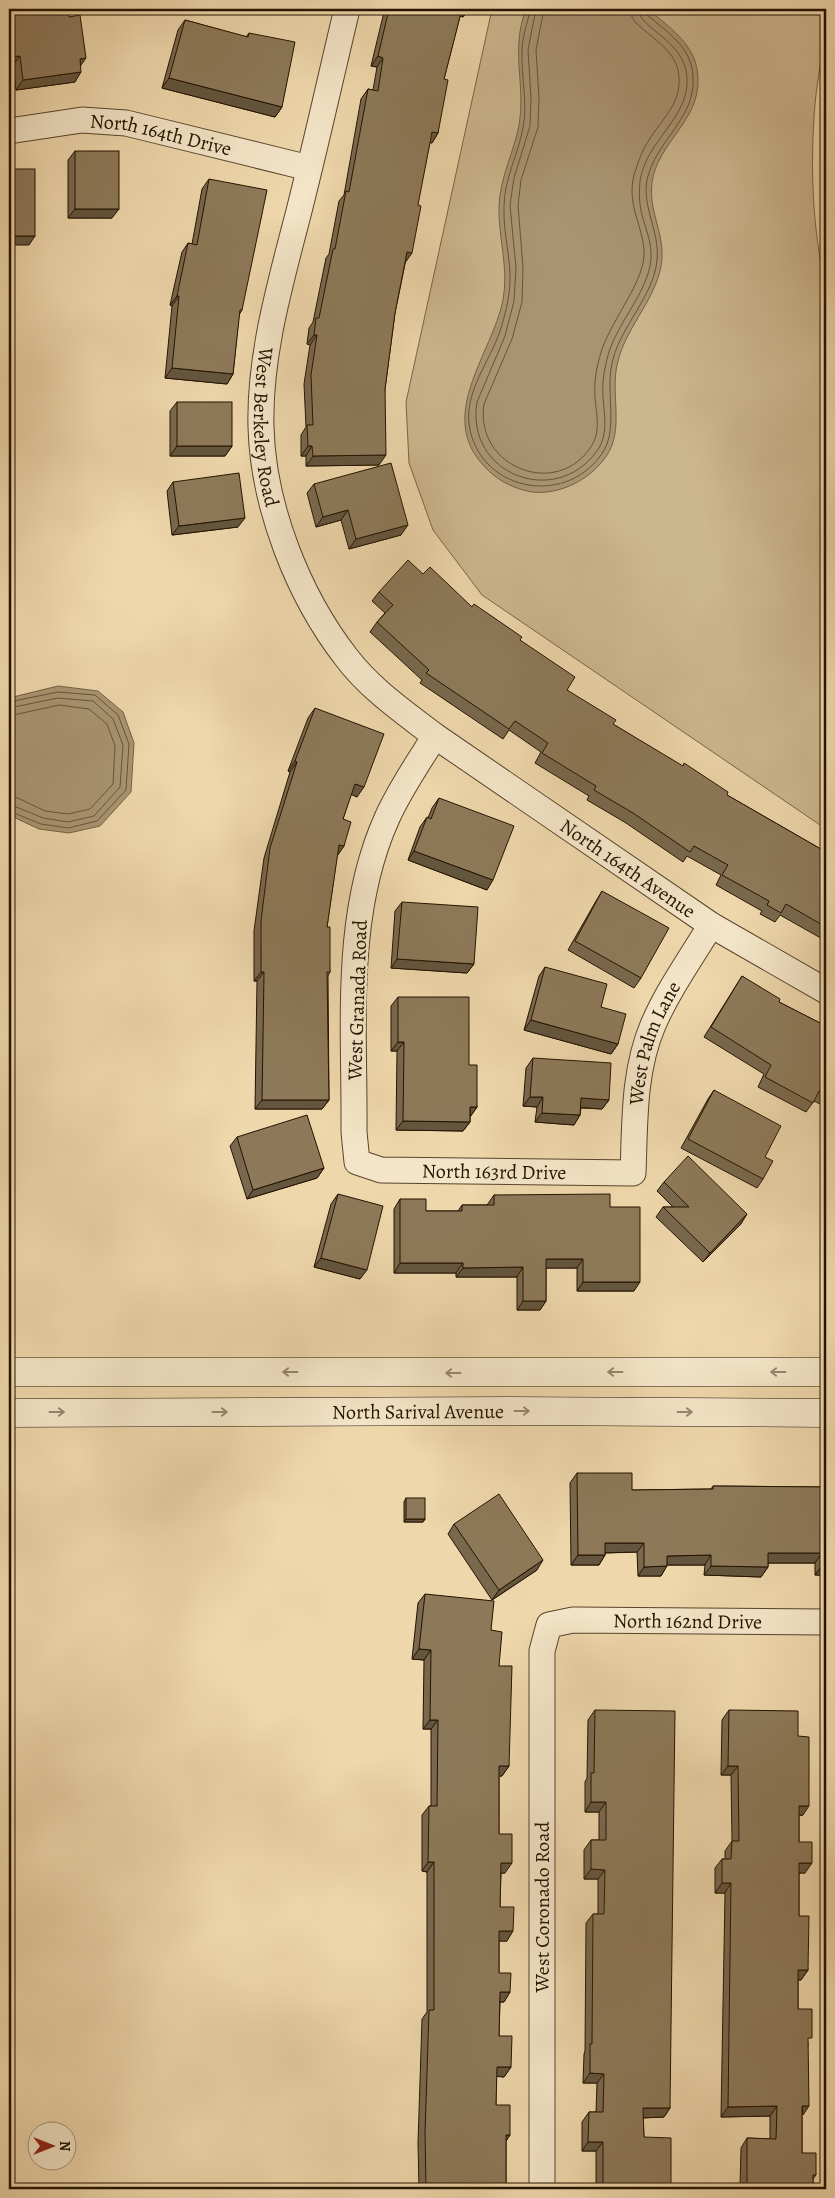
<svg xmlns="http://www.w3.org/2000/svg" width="835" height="2198" viewBox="0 0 835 2198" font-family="Alegreya,serif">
<rect width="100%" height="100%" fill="#eed7ab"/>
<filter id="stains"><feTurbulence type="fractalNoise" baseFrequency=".004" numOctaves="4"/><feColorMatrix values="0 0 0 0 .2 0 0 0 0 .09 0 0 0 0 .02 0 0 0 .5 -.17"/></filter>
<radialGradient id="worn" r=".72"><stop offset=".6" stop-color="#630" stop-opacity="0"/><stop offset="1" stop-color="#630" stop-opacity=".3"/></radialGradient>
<!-- green -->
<path fill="#ccb68e" stroke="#786447" d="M 492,9 L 826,9 C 826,41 818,72 815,104 C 810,165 812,228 826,288 L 826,829 L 482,595 L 433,530 L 409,463 L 406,402 Z"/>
<!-- water -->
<g fill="#a99471" stroke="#746044">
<path d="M 526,9 L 648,9 C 671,29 697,45 698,78 C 700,121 658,142 652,182 C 648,210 664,232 662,259 C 659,296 627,325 618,361 C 609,393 626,430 605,458 C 589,480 560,495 532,492 C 514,489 496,480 484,466 C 436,415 492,354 503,300 C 509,268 498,237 499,206 C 500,177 514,152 519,125 C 526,84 510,51 526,9 Z"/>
<polygon points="58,686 98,691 123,712 134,743 131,792 100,826 69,833 39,829 9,815 9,698"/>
</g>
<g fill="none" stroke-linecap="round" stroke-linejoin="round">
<!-- shore -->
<g stroke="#665438" stroke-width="1">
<path d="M 530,9 C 528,23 522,36 522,51 C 521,77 528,102 523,128 C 518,155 504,179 504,207 C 503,233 511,258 510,283 C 509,299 505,316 500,331 C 490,361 465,391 469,424 C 478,490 563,508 601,455 C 620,430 604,391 613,359 C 622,325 654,295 657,260 C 660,232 642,208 647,180 C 655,141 696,119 693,77 C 692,47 667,32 646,14 L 645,9"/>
<path d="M 536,9 L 528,50 L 531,98 L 530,126 L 514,178 L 510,205 L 516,268 L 514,301 L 505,336 L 477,402 C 465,474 555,509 597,451 C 609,434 604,415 603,396 C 602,384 604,371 607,359 C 615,324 648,294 651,259 C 652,243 646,230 642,215 C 639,204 639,192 640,181 C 646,140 690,118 687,77 C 684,39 639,29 638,9"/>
<path d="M 544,9 L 536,50 L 539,98 L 538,127 L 521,180 L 518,205 L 523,268 L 522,302 L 512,339 L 484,404 C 474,468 559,500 592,445 C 601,430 596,414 595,397 C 594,383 596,369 600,356 C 608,324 642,286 644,256 C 645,228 626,207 634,175 C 638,163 642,150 649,140 C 662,119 681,104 679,77 C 678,52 653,39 636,23 L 632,17 L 631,9"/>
<polyline points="9,702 58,692 95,695 118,715 129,744 126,790 97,821 68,828 41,824 9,811"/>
<polyline points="9,708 58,698 93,701 113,719 123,745 120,787 94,816 68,822 43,818 9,804"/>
<polyline points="9,716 59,705 89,709 107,724 115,746 113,784 90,809 68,814 45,811 18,798 9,797"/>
</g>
<defs>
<g id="minor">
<path id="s1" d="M 347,9 C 331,76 316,144 299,211 C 281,281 259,355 261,427 C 263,506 298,595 346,657 C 370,689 404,712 435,736 L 711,925 L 826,991"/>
<path id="s2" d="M 9,131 L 82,120 L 126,123 L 309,168"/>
<path id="s3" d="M 435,736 C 418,763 400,789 387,818 C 343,916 355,1027 354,1132 L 357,1162 L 381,1170 L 633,1173 C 635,1124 633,1072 653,1025 C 668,990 691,958 711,925"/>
<path id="s4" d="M 542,2189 L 542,1651 L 549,1625 L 573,1620 L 826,1622"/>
</g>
<g id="secondary">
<polyline points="9,1372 826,1372"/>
<path id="s5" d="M 9,1413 L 510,1411 L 826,1413"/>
</g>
</defs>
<!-- minor casing -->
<use href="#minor" stroke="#56442b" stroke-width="27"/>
<!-- secondary casing -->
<use href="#secondary" stroke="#241300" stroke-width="29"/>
<!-- minor -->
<use href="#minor" stroke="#f4e5c8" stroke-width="25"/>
<!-- secondary -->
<use href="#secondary" stroke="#f4e5c8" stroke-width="28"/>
</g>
<!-- wall -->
<g fill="#79684d" stroke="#241300">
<polygon points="9,9 69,17 80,66 75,82 16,90 13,65 9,66"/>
<polygon points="387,9 469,9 463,17 460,16 444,79 438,133 432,143 430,142 395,313 385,389 379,465 306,466 306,456 301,456 301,435 306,427 304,384 310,345 307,344 309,328 313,322 326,258 329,254 339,201 344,195 361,99 368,89 373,90 377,67 371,66 384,12"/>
<polygon points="185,20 246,37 249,33 282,107 275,117 162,88 178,30"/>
<polygon points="75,151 112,218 68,218 68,160"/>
<polygon points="209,179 242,310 239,315 233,374 227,384 165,378 172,306 170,305 182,252 188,243 192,244 202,189"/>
<polygon points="177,402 232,446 225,456 170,456 170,411"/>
<polygon points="173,482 238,527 172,535 167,491"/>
<polygon points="314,484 401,535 349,549 341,520 316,527 307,493"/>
<polygon points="423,574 472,607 520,640 567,690 613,724 727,795 826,852 826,941 780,915 775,922 760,914 762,911 716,885 721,875 687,856 683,862 626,823 587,800 589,796 535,763 541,752 509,730 503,739 420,683 422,680 370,632 377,622 385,613 372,601 379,592"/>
<polygon points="315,708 357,797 351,794 343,819 344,846 337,856 327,927 330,972 328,976 329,1100 322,1109 255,1109 257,981 254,981 254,931 264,858 290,772 288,771 308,718"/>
<polygon points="439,798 487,890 408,860 420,827 427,817 428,818 432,808"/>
<polygon points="602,891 641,978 634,988 568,950 596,901"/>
<polygon points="402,902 474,964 467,973 391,968 395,911"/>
<polygon points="545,967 601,1007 618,1044 611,1054 524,1030 539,976"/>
<polygon points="742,976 779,1002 826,1026 826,1107 814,1101 806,1112 758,1087 764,1074 704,1037"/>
<polygon points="398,997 469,1065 477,1107 470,1117 470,1122 463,1131 396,1130 397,1051 391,1051 391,1006"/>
<polygon points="533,1058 609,1100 602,1109 581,1108 580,1115 574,1125 535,1122 537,1107 523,1106 526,1068"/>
<polygon points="714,1090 765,1157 763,1179 757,1188 681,1148 708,1099"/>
<polygon points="237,1137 324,1168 317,1178 247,1199 230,1146"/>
<polygon points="664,1182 741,1224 703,1262 656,1217 663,1207 673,1207 657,1191"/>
<polygon points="338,1194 360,1279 314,1267 331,1204"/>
<polygon points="494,1195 610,1207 634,1291 577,1291 577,1268 546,1268 546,1301 540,1310 517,1310 517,1277 456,1277 456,1273 394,1273 394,1209 400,1199 426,1211 458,1211 462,1205 487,1205"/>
<polygon points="577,1473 632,1490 711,1489 713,1486 826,1487 826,1575 815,1575 815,1563 768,1563 768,1567 761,1577 704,1575 705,1565 667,1565 661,1576 638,1576 637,1552 605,1553 605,1555 599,1565 571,1565 570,1483"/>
<polygon points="406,1498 425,1519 423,1522 404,1522 404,1502"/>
<polygon points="454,1524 537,1570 492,1600 448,1534"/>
<polygon points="425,1594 491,1630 499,1666 509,1766 502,1776 499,1776 499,1834 505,1873 501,1873 500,1907 507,1941 499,1941 499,1973 510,1992 504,2002 500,2002 499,2036 511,2067 504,2077 496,2076 496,2105 510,2135 506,2141 506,2189 419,2189 418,2143 422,2019 427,2012 427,1872 422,1871 422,1815 429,1806 431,1806 431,1729 423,1729 424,1660 412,1659 418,1603"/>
<polygon points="595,1710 670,2108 664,2117 643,2118 644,2137 671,2189 590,2189 592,2187 596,2187 596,2151 582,2151 582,2122 589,2112 596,2112 597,2083 583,2083 584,2054 585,2051 586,1923 593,1914 598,1914 598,1879 584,1879 584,1850 591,1840 599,1840 599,1812 585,1812 585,1782 587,1778 588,1720"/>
<polygon points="729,1710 798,1736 803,1815 799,1816 799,1842 805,1873 799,1873 799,1916 808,1970 801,1980 798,1980 798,2009 808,2043 802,2115 802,2153 816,2175 813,2179 813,2189 723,2189 725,2186 740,2186 741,2148 747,2138 770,2139 770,2116 721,2117 725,1893 715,1893 715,1868 722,1859 725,1859 725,1851 732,1841 731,1775 721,1775 722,1720"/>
</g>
<!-- shaded-wall -->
<g fill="#63553e" stroke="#241300">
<polygon points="460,9 469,9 463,17 456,15"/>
<polygon points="20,56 13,65 9,66 9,57"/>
<polygon points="378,56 383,58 377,67 371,66"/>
<polygon points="86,58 79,68 80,59"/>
<polygon points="81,72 75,82 16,90 23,80"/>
<polygon points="169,78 282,107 275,117 162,88"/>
<polygon points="432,132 438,133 432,143 425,142"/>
<polygon points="75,209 119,209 112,218 68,218"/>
<polygon points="9,236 35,236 29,245 9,245"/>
<polygon points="407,252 412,253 405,263"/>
<polygon points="177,296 179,296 172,306 170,305"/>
<polygon points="314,335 317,335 310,345 307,344"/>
<polygon points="172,368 233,374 227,384 165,378"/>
<polygon points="177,446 232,446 225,456 170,456"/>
<polygon points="308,446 312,446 306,456 301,456"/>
<polygon points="386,455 379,465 306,466 313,456"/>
<polygon points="348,510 341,520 316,527 323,517"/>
<polygon points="245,518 238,527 172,535 179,526"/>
<polygon points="408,525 401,535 349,549 356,539"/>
<polygon points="295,761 297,762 290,772 288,771"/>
<polygon points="355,784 364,787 357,797 348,793"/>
<polygon points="339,845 344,846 337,856"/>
<polygon points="414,851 493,880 487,890 408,860"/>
<polygon points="397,959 474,964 467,973 391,968"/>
<polygon points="261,972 264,972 257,981 254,981"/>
<polygon points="531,1020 618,1044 611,1054 524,1030"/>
<polygon points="398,1042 404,1042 397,1051 391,1051"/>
<polygon points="530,1097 543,1097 537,1107 523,1106"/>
<polygon points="581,1098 609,1100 602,1109 575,1107"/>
<polygon points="262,1100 329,1100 322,1109 255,1109"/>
<polygon points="470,1107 477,1107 470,1117"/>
<polygon points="542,1113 580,1115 574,1125 535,1122"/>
<polygon points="403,1121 470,1122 463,1131 396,1130"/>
<polygon points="324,1168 317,1178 247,1199 253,1190"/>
<polygon points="747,1214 741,1224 703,1262 710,1253"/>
<polygon points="321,1258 367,1270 360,1279 314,1267"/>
<polygon points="546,1259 583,1259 577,1268 540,1268"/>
<polygon points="400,1263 463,1263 456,1273 394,1273"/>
<polygon points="523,1267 517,1277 456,1277 463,1268"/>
<polygon points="583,1282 640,1282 634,1291 577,1291"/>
<polygon points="523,1301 546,1301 540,1310 517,1310"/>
<polygon points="406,1519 425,1519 423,1522 404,1522"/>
<polygon points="605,1543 644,1543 637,1552 598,1553"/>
<polygon points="768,1553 822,1553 815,1563 762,1563"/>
<polygon points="578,1555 605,1555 599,1565 571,1565"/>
<polygon points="711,1555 705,1565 661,1565 667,1556"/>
<polygon points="543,1560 537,1570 492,1600 499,1590"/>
<polygon points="822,1565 826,1565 826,1575 815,1575"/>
<polygon points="667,1566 661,1576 638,1576 644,1567"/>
<polygon points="711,1566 768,1567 761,1577 704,1575"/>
<polygon points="419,1649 431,1650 424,1660 412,1659"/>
<polygon points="430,1720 438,1720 431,1729 423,1729"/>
<polygon points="499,1766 509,1766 502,1776 493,1776"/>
<polygon points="728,1766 738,1766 731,1775 721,1775"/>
<polygon points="591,1802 606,1802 599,1812 585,1812"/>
<polygon points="799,1806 809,1806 803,1815 792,1816"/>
<polygon points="428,1862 434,1862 427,1872 422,1871"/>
<polygon points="501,1863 512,1863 505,1873 494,1873"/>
<polygon points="799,1863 812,1863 805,1873 793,1873"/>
<polygon points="591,1869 605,1870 598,1879 584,1879"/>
<polygon points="722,1883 731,1883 725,1893 715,1893"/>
<polygon points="499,1931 513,1931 507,1941 493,1941"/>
<polygon points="798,1970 808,1970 801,1980 791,1980"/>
<polygon points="500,1992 510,1992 504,2002 493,2002"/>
<polygon points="497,2067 511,2067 504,2077 490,2076"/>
<polygon points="590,2073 604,2074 597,2083 583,2083"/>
<polygon points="777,2106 770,2116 721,2117 728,2107"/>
<polygon points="802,2106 809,2106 803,2115"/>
<polygon points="643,2108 670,2108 664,2117 637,2118"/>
<polygon points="506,2135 510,2135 503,2145"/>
<polygon points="588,2142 603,2142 596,2151 582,2151"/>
</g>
<!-- building -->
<g fill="#8d7959" stroke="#241300">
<polygon points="9,9 69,9 69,17 80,15 86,58 80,59 81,72 23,80 20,56 9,57"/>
<polygon points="389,9 462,9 444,79 448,80 438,133 432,132 418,205 421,206 412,253 407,252 395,313 385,389 386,455 313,456 312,446 308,446 307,425 313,425 311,375 317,335 314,335 316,318 319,318 333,249 335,249 346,191 349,192 368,89 378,91 383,58 378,56"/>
<polygon points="185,20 248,37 249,33 295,42 282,107 169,78"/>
<rect x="75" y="151" width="44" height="58"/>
<rect x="9" y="169" width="26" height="67"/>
<polygon points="209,179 267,190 242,310 240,310 233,374 172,368 179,296 177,296 188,243 197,245"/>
<rect x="177" y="402" width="55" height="44"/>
<polygon points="391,463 408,525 356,539 348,510 323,517 314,484"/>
<polygon points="239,473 245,518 179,526 173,482"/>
<polygon points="408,560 423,574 430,567 472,607 474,604 522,637 520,640 575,677 567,690 616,720 613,724 683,766 684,763 728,792 727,795 826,852 826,927 786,904 781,913 767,905 769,901 722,875 728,865 694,846 690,852 633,813 594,790 596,786 542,753 548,743 515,721 509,729 426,673 429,670 377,622 393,605 379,592"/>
<polygon points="315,708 384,734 364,787 355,784 343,819 351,822 344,846 339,845 327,927 330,927 330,972 327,972 329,1100 262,1100 264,972 261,972 261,921 270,848 297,762 295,761"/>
<polygon points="439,798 514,826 493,880 414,851 427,817 431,819"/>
<polygon points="602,891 669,928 641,978 575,941"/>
<polygon points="402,902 478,907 474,964 397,959"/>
<polygon points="545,967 607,984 601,1007 626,1014 618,1044 531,1020"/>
<polygon points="742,976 780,999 779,1002 826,1026 826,1094 819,1091 813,1103 765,1077 771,1065 711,1027"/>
<polygon points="398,997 469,997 469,1065 477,1065 477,1107 470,1107 470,1122 403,1121 404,1042 398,1042"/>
<polygon points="533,1058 611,1063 609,1100 581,1098 580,1115 542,1113 543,1097 530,1097"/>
<polygon points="714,1090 781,1126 765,1157 773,1161 763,1179 688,1139"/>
<polygon points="307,1115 324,1168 253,1190 237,1137"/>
<polygon points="688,1156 747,1214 710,1253 663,1207 689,1207 664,1182"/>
<polygon points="338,1194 383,1206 367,1270 321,1258"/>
<polygon points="610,1194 610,1207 640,1207 640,1282 583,1282 583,1259 546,1259 546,1301 523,1301 523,1267 463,1268 463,1263 400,1263 400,1199 426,1199 426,1211 462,1211 462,1205 494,1205 494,1195"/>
<polygon points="577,1473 632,1473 632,1490 713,1489 713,1486 826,1487 826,1565 822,1565 822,1553 768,1553 768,1567 711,1566 711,1555 667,1556 667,1566 644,1567 644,1543 605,1543 605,1555 578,1555"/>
<polygon points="499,1494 543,1560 499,1590 454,1524"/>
<rect x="406" y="1498" width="19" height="21"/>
<polygon points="425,1594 494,1601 491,1630 502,1632 499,1666 512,1666 509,1766 499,1766 499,1834 512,1834 512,1863 501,1863 500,1907 514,1907 513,1931 499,1931 499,1973 511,1973 510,1992 500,1992 499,2036 512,2036 511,2067 497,2067 496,2105 510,2105 510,2135 506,2135 506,2189 426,2189 425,2133 429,2010 434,2010 434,1862 428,1862 429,1806 437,1806 438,1720 430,1720 431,1650 419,1649"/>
<polygon points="595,1710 675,1711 670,2108 643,2108 644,2137 671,2138 671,2189 592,2189 592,2187 603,2186 603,2142 588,2142 589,2112 603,2112 604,2074 590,2073 590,2044 592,2044 593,1914 604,1914 605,1870 591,1869 591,1840 606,1840 606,1802 591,1802 591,1773 594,1773"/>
<polygon points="729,1710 798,1711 798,1736 809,1737 809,1806 799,1806 799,1842 812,1842 812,1863 799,1863 799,1916 809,1916 808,1970 798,1970 798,2009 812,2009 812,2038 808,2038 809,2106 802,2106 802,2153 816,2153 816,2175 813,2175 813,2189 725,2189 725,2186 747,2186 747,2138 776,2139 777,2106 728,2107 731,1883 722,1883 722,1859 731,1859 732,1841 739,1841 738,1766 728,1766"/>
<polygon points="385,2185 385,2189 338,2189 338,2186"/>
<polygon points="88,2188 88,2189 42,2189"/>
<rect x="284" y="2188" width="16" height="1"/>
</g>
<!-- one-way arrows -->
<defs><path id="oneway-shaft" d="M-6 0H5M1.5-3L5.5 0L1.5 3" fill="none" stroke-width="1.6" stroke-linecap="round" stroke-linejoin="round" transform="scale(1.25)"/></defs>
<g stroke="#96866e">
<use href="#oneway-shaft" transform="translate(290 1372) rotate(-180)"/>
<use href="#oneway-shaft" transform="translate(615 1372) rotate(180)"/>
<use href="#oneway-shaft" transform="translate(778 1372) rotate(180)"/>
<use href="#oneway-shaft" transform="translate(453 1373) rotate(-180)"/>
<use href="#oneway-shaft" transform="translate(522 1411)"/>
<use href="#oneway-shaft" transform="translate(57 1412)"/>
<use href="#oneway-shaft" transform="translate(220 1412)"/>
<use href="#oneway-shaft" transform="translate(685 1412)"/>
</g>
<g text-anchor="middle" stroke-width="5" stroke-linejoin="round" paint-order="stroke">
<!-- street labels -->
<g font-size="20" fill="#241300" stroke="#f4e5c8">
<text dy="7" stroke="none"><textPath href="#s2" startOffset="154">North 164th Drive</textPath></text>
<text dy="7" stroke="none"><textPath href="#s1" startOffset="428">West Berkeley Road</textPath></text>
<text dy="7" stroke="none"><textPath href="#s1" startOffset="1030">North 164th Avenue</textPath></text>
<text transform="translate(357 1000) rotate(-88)" y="7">West Granada Road</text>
<text dy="7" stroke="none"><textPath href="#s3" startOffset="854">West Palm Lane</textPath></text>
<text dy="7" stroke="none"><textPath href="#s3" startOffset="582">North 163rd Drive</textPath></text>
<text dy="7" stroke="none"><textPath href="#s5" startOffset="409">North Sarival Avenue</textPath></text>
<text dy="7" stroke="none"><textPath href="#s4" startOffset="704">North 162nd Drive</textPath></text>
<text transform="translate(542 1907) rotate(-90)" y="7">West Coronado Road</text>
</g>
</g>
<!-- margin -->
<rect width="835" height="2198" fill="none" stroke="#eed7ab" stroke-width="30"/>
<rect x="10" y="10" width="815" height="2178" fill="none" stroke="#241300" stroke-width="2.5"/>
<rect x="15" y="15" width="805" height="2168" fill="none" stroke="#241300"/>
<!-- north arrow -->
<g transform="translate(52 2146) rotate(90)"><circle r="24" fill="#f4e5c8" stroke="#a19178"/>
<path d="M0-4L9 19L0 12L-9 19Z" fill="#8f2418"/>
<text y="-8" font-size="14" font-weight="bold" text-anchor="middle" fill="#241300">N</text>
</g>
<rect width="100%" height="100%" filter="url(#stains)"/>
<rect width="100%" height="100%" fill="url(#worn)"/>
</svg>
